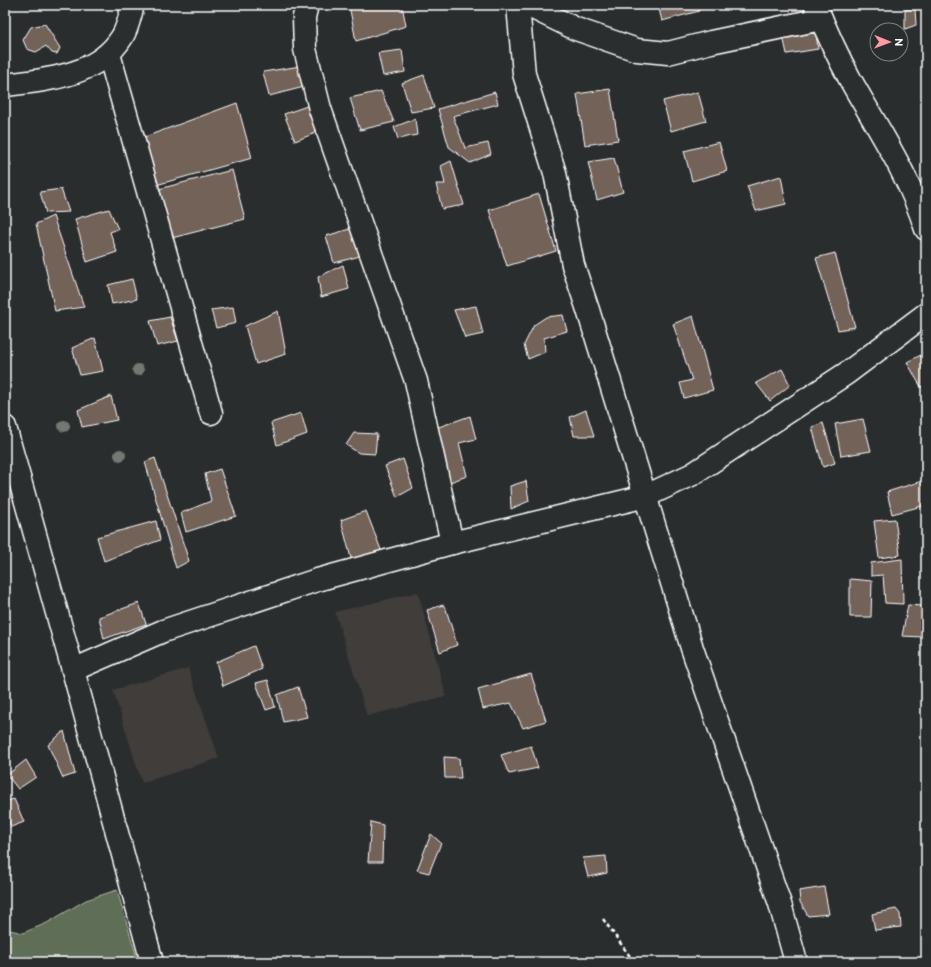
<svg xmlns="http://www.w3.org/2000/svg" width="931" height="967" font-family="'Balsamiq Sans',sans-serif">
<style>
.built{fill:#403d3b}
.green{fill:#5e6e56;stroke:#aeb6aa}
.building{fill:#726259;stroke:#fff}
.lines{fill:none;stroke-linecap:round;stroke-linejoin:round}
.minor-casing{stroke:#fff;stroke-width:25}
.path{stroke:#fff;stroke-width:2.5;stroke-dasharray:4 3;stroke-linecap:butt}
.minor{stroke:#2a2d2e;stroke-width:22}
.tree{fill:#737872}
</style>
<rect width="100%" height="100%" fill="#2a2d2e"/>
<filter id="ink" filterUnits="userSpaceOnUse"><feTurbulence type="fractalNoise" baseFrequency=".025" numOctaves="2"/><feDisplacementMap in="SourceGraphic" scale="8" xChannelSelector="R" yChannelSelector="G"/><feConvolveMatrix kernelMatrix="1 2 1 2 8 2 1 2 1" color-interpolation-filters="sRGB"/></filter>
<g filter="url(#ink)">
<g class="built">
<polygon points="418,592 446,696 367,716 335,612"/>
<polygon points="188,668 219,758 142,783 113,690"/>
</g>
<polygon class="green" points="117,890 138,962 5,962 5,929 23,933 47,923 86,900"/>
<g class="building">
<polygon points="349,5 402,5 406,26 356,41"/>
<polygon points="658,5 697,5 699,11 662,21"/>
<polygon points="915,9 916,25 905,29 905,10"/>
<polygon points="45,24 60,48 57,54 52,53 46,46 36,52 27,49 23,40 31,27"/>
<polygon points="816,33 818,49 787,54 783,36"/>
<polygon points="402,50 405,72 383,76 378,53"/>
<polygon points="301,66 308,86 269,96 263,72"/>
<polygon points="424,75 434,108 411,112 402,83"/>
<polygon points="610,89 618,140 585,145 577,94"/>
<polygon points="381,91 394,122 360,130 350,98"/>
<polygon points="495,92 498,104 453,116 465,148 488,143 491,154 470,163 449,147 438,109"/>
<polygon points="698,92 706,121 671,131 663,101"/>
<polygon points="237,103 252,158 156,185 142,138"/>
<polygon points="310,105 318,132 295,141 284,114"/>
<polygon points="415,119 417,135 398,139 394,127"/>
<polygon points="719,142 727,171 692,181 684,151"/>
<polygon points="5,143 11,166 5,168"/>
<polygon points="614,158 623,192 597,200 588,162"/>
<polygon points="451,161 464,205 442,209 436,184 445,184 441,166"/>
<polygon points="232,170 245,219 168,239 155,190"/>
<polygon points="781,176 786,204 756,211 747,186"/>
<polygon points="61,189 69,212 46,213 40,192"/>
<polygon points="539,194 556,251 507,266 489,210"/>
<polygon points="109,209 118,229 110,232 117,252 87,262 75,219"/>
<polygon points="53,216 84,307 55,311 36,224"/>
<polygon points="353,228 360,256 334,263 326,236"/>
<polygon points="835,253 855,327 838,330 816,258"/>
<polygon points="343,265 349,289 321,297 318,277"/>
<polygon points="132,279 137,299 112,304 108,285"/>
<polygon points="476,306 483,334 465,338 454,310"/>
<polygon points="233,307 236,323 216,328 211,310"/>
<polygon points="278,311 286,354 256,364 245,326"/>
<polygon points="563,315 567,331 544,338 545,352 528,359 524,345 534,325 546,317"/>
<polygon points="693,316 713,390 684,398 680,383 692,380 673,324"/>
<polygon points="170,317 178,341 157,346 150,321"/>
<polygon points="95,338 103,371 80,375 72,348"/>
<polygon points="921,355 926,364 926,386 921,387 907,362"/>
<polygon points="782,369 790,385 770,401 756,383"/>
<polygon points="111,396 117,420 82,427 78,410"/>
<polygon points="586,410 594,436 574,436 570,417"/>
<polygon points="301,413 307,434 277,445 271,423"/>
<polygon points="470,416 476,439 459,443 467,476 447,483 433,429"/>
<polygon points="863,419 871,451 841,456 835,424"/>
<polygon points="823,423 835,463 823,467 812,427"/>
<polygon points="354,433 377,434 375,454 359,453 346,445"/>
<polygon points="155,458 189,561 176,568 145,462"/>
<polygon points="403,459 413,488 397,497 385,466"/>
<polygon points="220,469 236,516 186,532 181,513 211,501 205,474"/>
<polygon points="526,481 529,501 511,509 510,486"/>
<polygon points="922,481 926,487 926,505 892,514 887,492"/>
<polygon points="366,511 383,555 352,562 341,520"/>
<polygon points="895,519 900,555 879,558 874,521"/>
<polygon points="156,521 160,540 104,561 97,537"/>
<polygon points="902,559 903,604 885,603 883,575 871,576 871,563"/>
<polygon points="850,579 872,581 871,617 850,617"/>
<polygon points="139,603 146,624 104,639 99,617"/>
<polygon points="443,605 446,609 457,645 440,652 427,610"/>
<polygon points="908,605 922,606 923,637 902,636"/>
<polygon points="254,646 262,669 223,686 216,662"/>
<polygon points="531,674 546,721 523,728 511,703 483,709 478,689"/>
<polygon points="268,680 275,707 266,710 256,683"/>
<polygon points="298,687 307,717 283,722 277,695"/>
<polygon points="64,731 75,774 63,778 48,745"/>
<polygon points="531,746 538,768 509,774 501,755"/>
<polygon points="444,757 459,758 461,778 445,778"/>
<polygon points="26,760 36,777 18,789 7,775"/>
<polygon points="14,799 24,822 11,827 5,812 5,802"/>
<polygon points="371,822 383,825 382,862 368,862"/>
<polygon points="431,834 441,843 429,873 417,870"/>
<polygon points="921,851 926,851 926,866"/>
<polygon points="606,856 607,873 588,877 583,858"/>
<polygon points="824,887 829,914 808,916 800,902 799,891"/>
<polygon points="896,909 900,914 901,927 875,930 872,914"/>
</g>
<g class="lines">
<defs>
<g id="minor">
<polyline points="307,5 304,17 305,49 320,109 416,381 452,543"/>
<polyline points="518,5 524,74 555,173 573,265 588,310 692,648 780,904 796,962"/>
<polyline points="527,5 576,29 637,50 668,53 711,42 821,19"/>
<path d="M 816,6 C 826,31 838,57 851,81 C 878,129 909,175 926,229"/>
<polyline points="109,54 211,413"/>
<path d="M 5,85 C 47,80 98,76 122,37 C 128,28 130,15 133,5"/>
<polyline points="5,427 73,670 152,962"/>
<polyline points="73,670 163,631 317,580 452,543 646,496 693,474 847,373 926,314"/>
</g>
</defs>
<use href="#minor" class="minor-casing"/>
<polyline class="path" points="603,919 634,962"/>
<use href="#minor" class="minor"/>
</g>
<g class="tree">
<circle cx="138" cy="370" r="6"/>
<circle cx="64" cy="426" r="6"/>
<circle cx="120" cy="455" r="6"/>
</g>
</g>
<rect width="931" height="967" fill="none" stroke="#2a2d2e" stroke-width="20"/>
<rect x="10" y="10" width="911" height="947" fill="none" stroke="#fff" stroke-width="1.5" filter="url(#ink)"/>
<g transform="translate(889 42) rotate(91)"><circle r="19" fill="#2a2d2e" stroke="#7f8182"/>
<path d="M0-3L7 15L0 10L-7 15Z" fill="#ff9aa2"/>
<text y="-6" font-size="11" font-weight="bold" text-anchor="middle" fill="#ffffff">N</text>
</g>
</svg>
